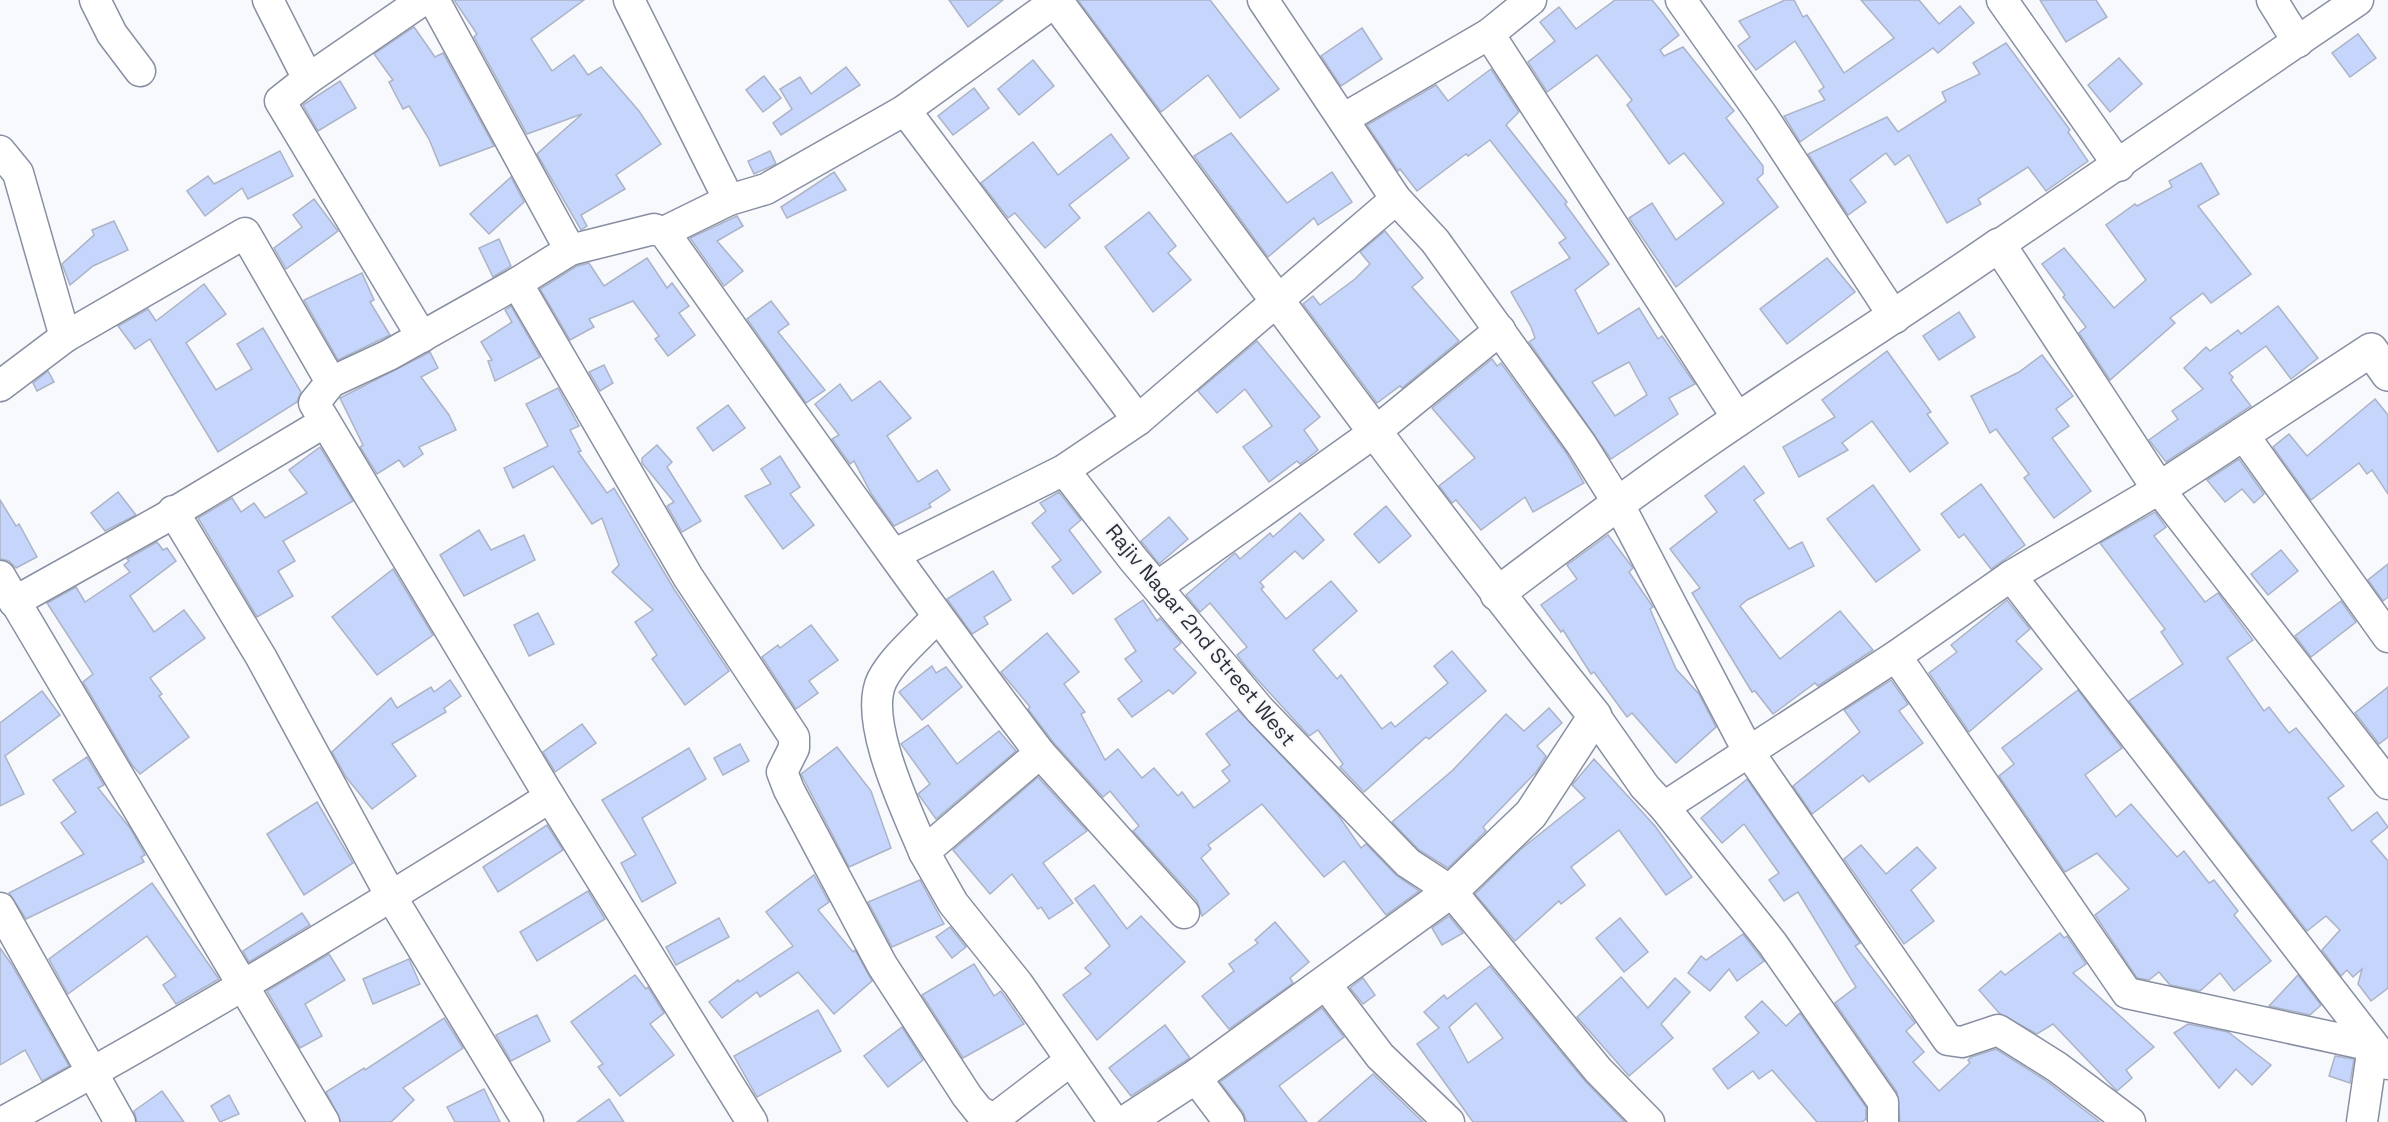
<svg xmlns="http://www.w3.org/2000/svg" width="2388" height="1122" font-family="'Space Grotesk',sans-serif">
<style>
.building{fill:#c6d5fb;stroke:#abb3c6;stroke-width:1.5;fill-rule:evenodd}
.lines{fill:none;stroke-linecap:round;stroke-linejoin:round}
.minor-casing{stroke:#888fa2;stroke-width:33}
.tertiary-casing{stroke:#888fa2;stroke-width:36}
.minor{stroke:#fff;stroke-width:30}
.tertiary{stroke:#fff;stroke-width:33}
.labels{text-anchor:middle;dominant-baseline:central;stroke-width:4.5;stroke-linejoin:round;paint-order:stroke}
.street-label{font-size:21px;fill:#2d3037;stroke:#f7f9fd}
</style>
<rect width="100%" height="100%" fill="#f7f9fd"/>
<g class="building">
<polygon points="454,0 584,0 531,39 552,71 574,55 588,75 601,67 639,111 661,144 616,175 625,189 581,215 587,226 581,230 537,154 582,114 527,134 474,37 477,34"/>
<polygon points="949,0 1003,0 968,27"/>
<polygon points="1078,0 1210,0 1279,89 1240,118 1208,75 1161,112"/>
<polygon points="1615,0 1652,0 1661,11 1679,35 1660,50 1664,56 1683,47 1734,111 1726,118 1763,166 1763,174 1757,179 1778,207 1676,287 1629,218 1652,203 1676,240 1724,203 1684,153 1669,164 1627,105 1632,100 1597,55 1547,92 1528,62 1555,41 1540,22 1559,7 1576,29"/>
<polygon points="1785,0 1794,0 1803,17 1807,15 1844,73 1894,38 1861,0 1919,0 1939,24 1960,6 1974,23 1938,53 1933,48 1800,142 1784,116 1825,100 1819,91 1824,87 1795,41 1756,70 1738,46 1750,37 1739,21"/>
<polygon points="2040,0 2096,0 2107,17 2066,42"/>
<polygon points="414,27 435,57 443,53 494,146 440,166 429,139 409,106 403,109 389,82 393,80 374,54"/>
<polygon points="1362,28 1382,59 1341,86 1321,56"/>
<polygon points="2358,34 2376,58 2350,77 2332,53"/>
<polygon points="2006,43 2070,130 2068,132 2088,161 2046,191 2028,167 1978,199 1981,204 1947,223 1909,155 1895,165 1886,153 1850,180 1866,202 1848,215 1808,154 1887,117 1898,132 1946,101 1942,92 1980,74 1973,63"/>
<polygon points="2119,58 2142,84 2110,112 2088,85"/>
<polygon points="1033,60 1054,86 1019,115 998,89"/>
<polygon points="846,67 860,85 781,135 773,123 792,109 780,89 800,77 811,94"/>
<path d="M 1491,69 L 1519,112 L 1506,125 L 1567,202 L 1565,204 L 1609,264 L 1575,290 L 1598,334 L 1639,308 L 1658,339 L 1662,336 L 1695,384 L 1669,398 L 1678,414 L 1611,459 L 1529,342 L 1535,338 L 1531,327 L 1511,292 L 1570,258 L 1559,243 L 1566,238 L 1490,140 L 1468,156 L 1466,154 L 1417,191 L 1400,169 L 1398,171 L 1367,125 L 1436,85 L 1448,101 ZM 1629,362 L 1647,395 L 1615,416 L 1592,382 Z"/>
<polygon points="764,76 781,98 763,112 746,90"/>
<polygon points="340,81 356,108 318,131 303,105"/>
<polygon points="974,88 989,108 953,135 938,116"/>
<polygon points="1231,133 1287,203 1332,172 1352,202 1318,225 1314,218 1268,257 1194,156"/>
<polygon points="1111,134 1129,158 1069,205 1080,218 1045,248 1015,213 1008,218 981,183 1033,142 1058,175"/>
<polygon points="280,151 293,176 248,199 242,188 205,216 187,191 208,176 214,184"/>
<polygon points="770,151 776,164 754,174 748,161"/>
<polygon points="2201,163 2219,194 2198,206 2251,274 2211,303 2203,293 2170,318 2175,323 2110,380 2079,333 2086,327 2063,297 2065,295 2042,264 2064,248 2114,308 2146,280 2106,225 2135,204 2137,206 2172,187 2169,181"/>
<polygon points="834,172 846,190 787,218 781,207"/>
<polygon points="511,177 524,202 489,234 470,214"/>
<polygon points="314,199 338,231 286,269 274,248 302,227 293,215"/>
<polygon points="1149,212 1176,246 1168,253 1191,280 1153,312 1105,247"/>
<polygon points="737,216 743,226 717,241 743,271 724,286 690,238"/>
<polygon points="114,221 128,250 93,266 70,285 62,264 94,235 92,230"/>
<polygon points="1385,231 1423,278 1412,287 1459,341 1402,388 1400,386 1377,403 1303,304 1313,296 1320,305 1355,279 1370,264 1360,252"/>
<polygon points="499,239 511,266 493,277 479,248"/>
<polygon points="647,258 667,288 672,283 689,306 679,313 695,335 668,356 655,339 659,336 633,301 589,319 594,327 570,340 540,289 577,266 589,263 604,286"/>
<polygon points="1827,258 1855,292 1787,344 1760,309"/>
<polygon points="362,273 374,300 370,302 390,335 338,360 304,300"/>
<polygon points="204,284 226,314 186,343 216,390 252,369 237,344 263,328 301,392 297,402 218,452 150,339 135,349 118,326 148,309 156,321"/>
<polygon points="771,301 789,324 778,332 825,390 806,403 747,319"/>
<polygon points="511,306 540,357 495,381 488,361 492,360 481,342 512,322 505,310"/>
<polygon points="2278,306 2318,358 2291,379 2266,346 2229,373 2233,377 2231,380 2251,406 2166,462 2149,440 2178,419 2172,411 2203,389 2184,368 2206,347 2210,351 2238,330 2241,334"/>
<polygon points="1959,312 1975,337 1939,360 1923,336"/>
<polygon points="1257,341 1320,417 1304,430 1318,450 1300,464 1297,461 1269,482 1243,447 1272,426 1245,389 1217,413 1198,391"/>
<polygon points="1887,351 1931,412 1927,414 1948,443 1910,472 1872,421 1842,443 1848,450 1799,477 1783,447 1835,417 1822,400"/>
<polygon points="430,352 438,368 421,377 449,415 456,430 419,447 423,454 404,467 399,460 377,474 360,447 363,445 340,398"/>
<polygon points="2042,355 2073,396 2056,409 2069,426 2052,438 2091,491 2054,518 2024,478 2029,474 1996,429 1990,433 1971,396 2019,372"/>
<polygon points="1492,359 1497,366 1501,363 1567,454 1584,483 1533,512 1525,497 1481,530 1456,500 1452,503 1439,486 1475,458 1432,408"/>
<polygon points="604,365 613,383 600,391 589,372"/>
<polygon points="48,371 54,382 37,391 33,383"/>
<polygon points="880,381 911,418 887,436 918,482 937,470 950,490 929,504 931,507 894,526 872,495 854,461 850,464 832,439 839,435 815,404 840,384 852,401"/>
<polygon points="558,388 579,426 570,430 581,451 578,452 607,493 614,488 674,589 729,671 685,705 652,659 657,655 635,622 653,610 612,572 619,565 602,518 592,524 553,466 513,488 504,468 548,446 526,404"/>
<polygon points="2375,399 2388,415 2388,494 2372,470 2367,474 2359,463 2311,500 2273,447 2289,434 2307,456"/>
<polygon points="728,405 745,428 713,451 697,428"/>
<polygon points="657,445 672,462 667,467 701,521 682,532 667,506 674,502 642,463 642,458"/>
<polygon points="320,447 353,501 283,541 295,561 278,571 293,596 257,617 198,518 232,498 241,512 254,503 265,518 307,493 289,470"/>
<polygon points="780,456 800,487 790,494 814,525 783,549 745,496 771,484 761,469"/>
<polygon points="2239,459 2264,494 2254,503 2242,489 2225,502 2207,480"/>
<polygon points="1744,466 1764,493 1754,500 1789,549 1802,542 1814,566 1747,600 1740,606 1780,659 1840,611 1873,650 1818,686 1815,683 1773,714 1755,691 1752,692 1692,593 1700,588 1670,549 1717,512 1705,496"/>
<polygon points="1981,484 2025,545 1991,569 1964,534 1959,538 1941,514"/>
<polygon points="1873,485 1920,550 1876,582 1827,519"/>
<polygon points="118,492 136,515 105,531 91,513"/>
<polygon points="1059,492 1081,520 1069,530 1101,572 1073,594 1052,567 1061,560 1032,523 1046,511 1040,503"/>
<polygon points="0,500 16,526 19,524 37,557 16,568 9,561 0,559"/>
<polygon points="1386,506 1411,536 1379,563 1354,534"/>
<polygon points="2155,512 2166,527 2154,536 2205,602 2218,593 2253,640 2227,658 2264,711 2269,707 2289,733 2296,728 2344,786 2328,798 2352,831 2377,812 2388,827 2371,841 2388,861 2388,988 2371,1001 2358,984 2362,969 2353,977 2347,970 2341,976 2322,950 2340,930 2326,916 2307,931 2129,701 2183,664 2161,632 2165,629 2100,543"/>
<polygon points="1300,513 1324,540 1303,559 1295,551 1260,582 1264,587 1261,589 1286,619 1331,581 1357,611 1313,650 1337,679 1341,675 1382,729 1391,722 1395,727 1448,683 1434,666 1452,651 1486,691 1429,739 1426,737 1364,792 1340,767 1343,764 1318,730 1309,736 1247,668 1237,655 1247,647 1210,603 1200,612 1186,595 1235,553 1240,559 1270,533 1273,537"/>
<polygon points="1169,517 1188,539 1159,564 1141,541"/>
<polygon points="479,530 491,550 524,535 535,560 464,596 440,555"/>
<polygon points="1608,535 1633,568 1629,572 1653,607 1650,609 1676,669 1699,694 1716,727 1676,763 1632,713 1627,717 1594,672 1591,674 1563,630 1561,632 1541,605 1577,579 1567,565"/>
<polygon points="157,542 163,550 167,548 176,561 130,596 154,632 184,610 205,638 150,678 162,694 159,696 189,737 140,774 132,765 83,682 93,674 47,603 76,587 85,602 130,572 124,565 129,561 127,559"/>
<polygon points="2281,550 2298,571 2268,595 2251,574"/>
<polygon points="2388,564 2388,597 2383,601 2368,580"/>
<polygon points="393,569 433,635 377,675 332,617"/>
<polygon points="993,571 1011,600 984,617 988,624 972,634 947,599"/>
<polygon points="1143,600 1157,621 1160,618 1181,643 1174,649 1196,673 1173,694 1169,690 1132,717 1118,699 1142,681 1125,659 1136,651 1115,619"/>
<polygon points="2007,600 2030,629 2016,641 2042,669 1969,732 1929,673 1957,652 1951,645"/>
<polygon points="2341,601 2356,622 2311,657 2295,636"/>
<polygon points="538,613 554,644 529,656 514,625"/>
<polygon points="811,625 838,660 809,681 818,693 796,709 762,657 778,645 780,648"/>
<polygon points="1047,633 1079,672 1064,684 1085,712 1081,714 1105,760 1118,749 1142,778 1154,768 1178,796 1182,792 1194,808 1230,781 1222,771 1230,765 1206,734 1238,710 1338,815 1361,848 1366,844 1396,875 1419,891 1386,915 1344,861 1324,877 1262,804 1208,845 1211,849 1201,858 1229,894 1202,916 1197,901 1133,831 1139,826 1110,791 1103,797 1053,742 1028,709 1030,707 1001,672"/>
<polygon points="932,666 936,673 946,667 962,687 922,720 899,692"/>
<polygon points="450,680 461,696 444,708 446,712 392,744 416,776 372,809 346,777 332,752 391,698 397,708 431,687 434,692"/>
<polygon points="1891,680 1908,704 1899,711 1923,743 1869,782 1863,775 1812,814 1793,786 1860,732 1844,710"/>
<polygon points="2388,687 2388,737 2379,744 2355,713"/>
<polygon points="2078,690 2122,748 2085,775 2116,817 2131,804 2177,857 2184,851 2209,883 2214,880 2238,911 2234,915 2271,961 2234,991 2220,973 2200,991 2170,985 2159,972 2149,980 2137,978 2095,915 2129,889 2097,853 2065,872 1999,776 2014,764 2002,748"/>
<polygon points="42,691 60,715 5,756 24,794 0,806 0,723"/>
<polygon points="1549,708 1562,723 1537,746 1546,756 1537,771 1483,827 1486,831 1448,868 1419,850 1392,822 1453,770 1506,714 1524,731"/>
<polygon points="582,724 596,743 555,772 543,752"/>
<polygon points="928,725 957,764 999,731 1016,751 936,819 918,794 930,784 901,744"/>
<polygon points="740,744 749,761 723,775 714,758"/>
<polygon points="837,747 871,791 891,848 849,867 801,774"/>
<polygon points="689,748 706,779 642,818 676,883 642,902 621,863 636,855 602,800"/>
<polygon points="87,757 104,785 98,788 130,828 145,855 141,857 144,862 26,919 9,893 84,854 61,823 76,812 53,780"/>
<polygon points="1594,759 1655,826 1692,877 1666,895 1619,830 1571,867 1585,885 1561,904 1559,901 1515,941 1475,894 1521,849 1585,798 1572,785"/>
<polygon points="1038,777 1087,831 1043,863 1073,903 1049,919 1041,907 1038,909 1012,874 990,894 953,850"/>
<polygon points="1747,779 1860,943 1855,946 1915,1023 1906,1031 1924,1052 1913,1062 1939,1091 1970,1063 1968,1060 1971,1057 1996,1049 2045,1080 2100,1122 1900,1122 1897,1092 1835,1003 1856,987 1798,892 1784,901 1769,880 1779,873 1744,824 1722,843 1701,818"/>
<polygon points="317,802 353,863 304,895 267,834"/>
<polygon points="547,825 563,850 498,892 483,867"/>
<polygon points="1861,845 1886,874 1917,847 1936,868 1911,890 1934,921 1904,944 1844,859"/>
<polygon points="814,875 829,902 818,910 853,952 855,950 872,981 834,1014 798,972 760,997 757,992 722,1018 709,1002 738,980 739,982 793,946 766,912"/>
<polygon points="920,880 944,924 892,947 868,902"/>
<polygon points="152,883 219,979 176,1004 163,985 176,976 147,936 68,994 49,959"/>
<polygon points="1094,885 1127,929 1141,916 1185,962 1097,1040 1063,995 1091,974 1085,968 1110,946 1075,899"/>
<polygon points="588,891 605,919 537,961 520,932"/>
<polygon points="302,913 310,925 249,962 243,951"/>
<polygon points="1449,916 1463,933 1442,945 1432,928"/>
<polygon points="719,918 729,937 676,965 666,947"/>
<polygon points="1620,918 1648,952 1624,972 1596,938"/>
<polygon points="1275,922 1309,962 1290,978 1293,983 1229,1029 1202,996 1234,971 1229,964 1258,943 1255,940"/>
<polygon points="950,927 966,947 952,958 936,937"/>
<polygon points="2060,933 2064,938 2067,936 2086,964 2073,973 2154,1047 2126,1070 2132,1078 2117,1091 2053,1024 2037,1034 1999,1013 1979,990 2001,971 2005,975"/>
<polygon points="1743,934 1764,961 1737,981 1729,969 1710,991 1688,973 1701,956 1706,960"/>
<polygon points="0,948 12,965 69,1066 42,1081 25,1050 0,1065"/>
<polygon points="329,954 345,980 305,1004 322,1036 300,1048 267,991"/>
<polygon points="409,959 420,984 373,1004 363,979"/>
<polygon points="974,964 994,996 1001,991 1024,1024 963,1058 922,995"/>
<path d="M 1490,966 L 1585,1081 L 1625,1122 L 1473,1122 L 1417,1044 L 1439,1028 L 1424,1012 L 1444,995 L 1447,999 ZM 1476,1003 L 1503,1038 L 1468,1063 L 1449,1027 Z"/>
<polygon points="635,975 646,989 648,987 664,1013 650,1024 674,1055 620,1096 598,1067 603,1064 571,1022"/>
<polygon points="2298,975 2321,1005 2310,1015 2269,1006"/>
<polygon points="1621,977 1648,1008 1675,978 1690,992 1661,1024 1673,1038 1629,1076 1577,1017"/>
<polygon points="1363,978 1375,995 1363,1004 1350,988"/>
<polygon points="1762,1001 1786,1026 1800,1013 1866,1107 1866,1119 1862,1122 1817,1122 1772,1070 1759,1079 1753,1071 1728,1089 1713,1069 1759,1033 1745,1017"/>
<polygon points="1322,1008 1344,1037 1279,1086 1307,1122 1247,1122 1243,1112 1220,1082"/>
<polygon points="818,1010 841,1051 757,1097 734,1056"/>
<polygon points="537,1015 550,1041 511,1061 496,1035"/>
<polygon points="444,1018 463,1048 403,1088 414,1100 391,1122 341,1122 326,1092 364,1068 365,1070"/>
<polygon points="2188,1024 2228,1032 2271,1065 2252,1085 2236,1069 2219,1088 2174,1033"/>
<polygon points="1165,1025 1190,1058 1131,1096 1109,1068"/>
<polygon points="902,1027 923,1060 888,1087 864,1056"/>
<polygon points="2335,1056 2354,1059 2350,1083 2329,1076"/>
<polygon points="1373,1074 1423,1122 1318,1122"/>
<polygon points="484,1089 500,1122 455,1122 447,1107"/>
<polygon points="162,1091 184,1122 137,1122 134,1111"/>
<polygon points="229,1095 239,1114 220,1122 211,1106"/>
<polygon points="609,1099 624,1122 577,1122"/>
</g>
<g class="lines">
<defs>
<g id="minor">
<polyline points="95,0 112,34 140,71"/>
<polyline points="268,0 308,79 423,0"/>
<polyline points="434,0 570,250"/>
<polyline points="629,0 729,200"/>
<polyline points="1263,0 1396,199 1435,241 1581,444 1618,503 1748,751 1941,1030 1948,1040 1962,1042 1998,1030 2057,1067 2130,1122"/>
<polyline points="1681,0 1762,115 1895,318"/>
<polyline points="2002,0 2119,166"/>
<polyline points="2272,0 2298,42"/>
<polyline points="1489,34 1738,419"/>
<polyline points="308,79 280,101 422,337"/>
<polyline points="905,110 1138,420"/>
<polyline points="1343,119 1489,34 1531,0"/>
<polyline points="0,151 18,173 65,337"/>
<polyline points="664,232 729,200 766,189 905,110 1056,1"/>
<polyline points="1999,245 2358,0"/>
<polyline points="517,283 688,577 794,737 794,748 782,772 789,790 882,965 967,1096 979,1111 994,1119 1070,1061"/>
<polyline points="0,386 65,337 245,233 331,382"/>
<polyline points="2242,433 2388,637"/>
<polyline points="1064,470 1133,559 1260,710 1408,863 1451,891 1598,1070 1649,1122"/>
<polyline points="173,511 261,657 392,898 528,1122"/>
<polyline points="895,554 1064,470 1138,420 1396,199"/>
<polyline points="0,576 324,1122"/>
<polyline points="2011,576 2388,1064"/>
<polyline points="1157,587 1375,432 1500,330"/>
<polyline points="14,602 163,519 325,422"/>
<polyline points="1896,656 2127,993 2373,1046"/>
<polyline points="1595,716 1645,787 1664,807 1896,656 2011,576 2159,489 2388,784"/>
<polyline points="1040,753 1184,913"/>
<polyline points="1664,807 1772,943 1883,1102 1883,1122"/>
<path d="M 924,852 C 908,813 862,720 882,680 C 894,657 920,636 937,617"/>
<polyline points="0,908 120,1122"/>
<polyline points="1324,982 1380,1056 1449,1122"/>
<polyline points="1195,1077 1229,1122"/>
<path d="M 3,1122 C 189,1020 371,911 550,797"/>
<path d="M 752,1122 L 550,797 L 314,403 L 331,382 L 389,355 L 517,283 L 570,250 L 654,229 L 664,232 C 788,406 910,582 1040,753 L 924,852 L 953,903 L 1018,984 L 1114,1122"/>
<polyline points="2362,1122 2373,1046"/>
</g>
<g id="tertiary">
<path d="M 1055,0 C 1233,240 1408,483 1595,716 L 1531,814 L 1451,891 L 1195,1077 L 1126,1122"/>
<path d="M 1497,594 C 1576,534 1655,475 1737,420 C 1824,361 1913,305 1999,245 L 2159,489 L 2371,350 L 2388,374"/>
</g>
</defs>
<use href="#minor" class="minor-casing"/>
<use href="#tertiary" class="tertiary-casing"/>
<use href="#minor" class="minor"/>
<use href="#tertiary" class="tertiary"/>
</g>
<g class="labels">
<g class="street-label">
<text transform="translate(1201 635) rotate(50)">Rajiv Nagar 2nd Street West</text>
</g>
</g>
</svg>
